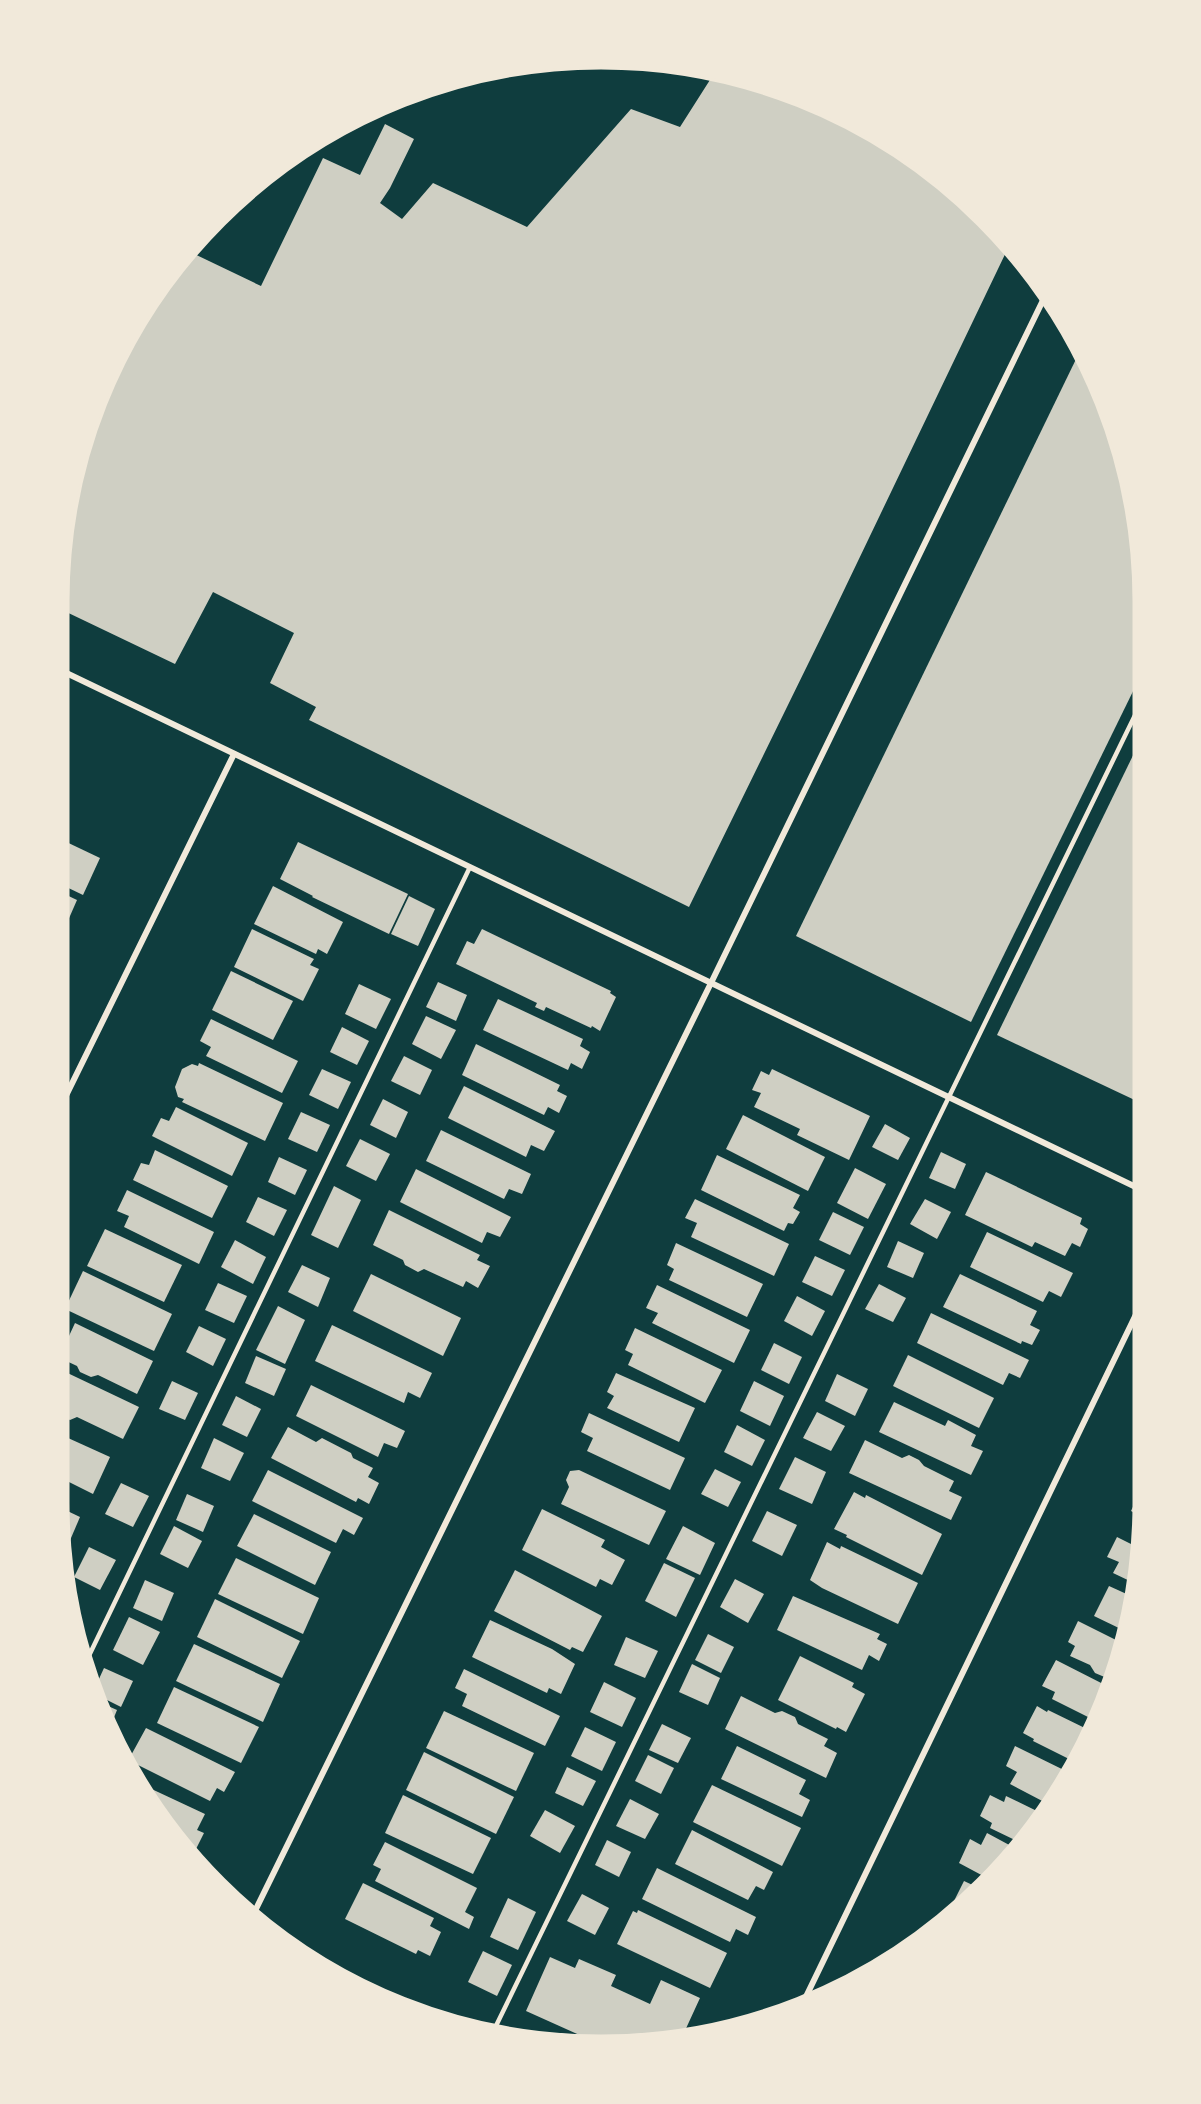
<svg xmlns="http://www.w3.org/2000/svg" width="1201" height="2104" font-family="'Libre Baskerville',serif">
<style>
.building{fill:#cfcfc3}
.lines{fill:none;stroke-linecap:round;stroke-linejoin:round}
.service{stroke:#f1e9da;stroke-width:4.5}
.minor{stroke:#f1e9da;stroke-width:6}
.rim{fill:none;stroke:#f1e9da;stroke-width:3}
</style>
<rect width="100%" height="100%" fill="#0f3d3e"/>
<g class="building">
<polygon points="715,72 765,83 800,101 802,98 860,124 856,132 903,154 985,216 1009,246 834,611 689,907 309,720 316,707 270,683 294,633 213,592 175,664 58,608 58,565 86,426 130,328 186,250 261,286 323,158 360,175 385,124 414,139 390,188 380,203 402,219 433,183 527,227 631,109 680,127"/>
<polygon points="1079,353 1115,425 1139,530 1140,677 971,1022 796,936"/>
<polygon points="1140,741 1141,1103 997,1035"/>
<polygon points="58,838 100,858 83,895 58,883"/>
<polygon points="298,842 408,894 389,934 312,897 313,896 280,879"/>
<polygon points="273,886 343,922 327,954 318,949 316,954 254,924"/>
<polygon points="58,891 77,900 60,939 58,938"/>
<polygon points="409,896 435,909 418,946 391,934"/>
<polygon points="252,929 314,959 310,965 319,969 303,1001 234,967"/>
<polygon points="482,929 611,991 610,993 616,997 600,1031 592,1026 591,1028 546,1007 544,1011 535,1007 537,1003 456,964 467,941 474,944"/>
<polygon points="231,971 293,1001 273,1040 212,1010"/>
<polygon points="438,982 467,995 456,1021 426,1007"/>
<polygon points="359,984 391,999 376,1029 345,1014"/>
<polygon points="498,999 583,1039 580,1046 590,1052 582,1069 571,1063 568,1070 483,1030"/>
<polygon points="426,1016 456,1030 441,1059 412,1044"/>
<polygon points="211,1019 298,1061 282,1093 206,1056 211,1047 200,1041"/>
<polygon points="342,1027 369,1041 357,1065 330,1052"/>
<polygon points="476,1044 560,1085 557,1091 567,1096 559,1113 548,1107 544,1115 462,1075"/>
<polygon points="404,1056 432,1070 420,1095 391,1081"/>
<polygon points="199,1063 283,1103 265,1141 182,1102 184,1099 178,1097 175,1087 182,1069 192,1064 198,1066"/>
<polygon points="322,1069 351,1082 338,1109 309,1095"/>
<polygon points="772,1069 870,1116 849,1160 797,1135 800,1129 754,1107 761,1093 752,1090 761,1071 769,1075"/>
<polygon points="464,1086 555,1131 544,1151 531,1145 526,1157 448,1118"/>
<polygon points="383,1099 408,1112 396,1138 370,1125"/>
<polygon points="176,1107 248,1143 232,1176 152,1136 161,1118 169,1121"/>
<polygon points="301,1112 330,1125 317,1152 288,1139"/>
<polygon points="743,1115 825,1157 808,1191 726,1149"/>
<polygon points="885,1124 910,1138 898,1160 872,1147"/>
<polygon points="441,1130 531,1174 522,1194 509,1189 504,1199 426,1161"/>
<polygon points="360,1139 390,1154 376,1181 346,1166"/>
<polygon points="155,1150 228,1186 212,1218 133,1180 141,1163 149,1165"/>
<polygon points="941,1152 966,1164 955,1189 929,1178"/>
<polygon points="717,1155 800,1195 793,1208 800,1212 793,1224 788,1223 784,1231 701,1190"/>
<polygon points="279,1157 307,1170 295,1195 268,1182"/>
<polygon points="855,1168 886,1184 868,1219 837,1203"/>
<polygon points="416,1169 511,1217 500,1237 487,1232 482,1243 400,1202"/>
<polygon points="986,1172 1082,1218 1080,1224 1088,1229 1080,1247 1072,1243 1065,1256 1035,1242 1032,1247 965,1215"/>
<polygon points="334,1186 361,1200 338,1248 311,1235"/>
<polygon points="127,1190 214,1232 199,1264 124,1227 129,1216 117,1211"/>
<polygon points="258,1197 287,1210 274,1236 246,1222"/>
<polygon points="695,1199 789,1244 774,1276 691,1237 697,1223 685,1218"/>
<polygon points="925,1199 951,1212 937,1239 910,1224"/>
<polygon points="389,1210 480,1255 477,1260 490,1266 478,1288 466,1281 463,1287 424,1269 418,1272 405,1265 403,1260 373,1245"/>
<polygon points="833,1212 864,1227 850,1255 819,1240"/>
<polygon points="105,1229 182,1265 164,1302 87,1266"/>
<polygon points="987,1232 1073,1273 1061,1297 1049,1291 1043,1302 970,1267"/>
<polygon points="235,1240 266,1257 253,1284 221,1267"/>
<polygon points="898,1241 924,1253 913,1278 887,1267"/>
<polygon points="676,1243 763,1284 747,1317 669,1280 674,1269 667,1265"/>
<polygon points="815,1256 845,1270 832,1296 802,1282"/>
<polygon points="302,1265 330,1278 318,1307 288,1292"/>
<polygon points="83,1271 172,1314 154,1351 65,1309"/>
<polygon points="371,1274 461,1318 443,1356 353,1311"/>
<polygon points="960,1274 1037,1311 1030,1325 1040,1330 1032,1345 1022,1341 1021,1344 943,1307"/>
<polygon points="218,1283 247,1296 234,1323 205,1310"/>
<polygon points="879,1284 906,1298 893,1322 865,1309"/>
<polygon points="657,1285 750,1330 734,1363 652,1323 658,1313 646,1308"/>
<polygon points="797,1296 825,1311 812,1336 784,1321"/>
<polygon points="278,1306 305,1320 285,1364 256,1350"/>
<polygon points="931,1313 1029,1360 1020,1378 1009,1373 1003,1385 917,1343"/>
<polygon points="75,1323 153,1361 137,1394 98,1375 91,1377 80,1372 77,1366 60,1358 61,1356 57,1354 57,1335 59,1331 69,1336"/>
<polygon points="332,1325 432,1373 420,1398 408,1392 404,1403 315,1361"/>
<polygon points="199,1326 226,1339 213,1366 186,1352"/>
<polygon points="635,1328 722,1370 705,1403 628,1365 633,1354 625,1350"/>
<polygon points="774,1343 802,1357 789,1384 761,1370"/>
<polygon points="908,1355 994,1398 979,1428 893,1386"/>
<polygon points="256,1356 286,1369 274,1396 245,1383"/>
<polygon points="57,1368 139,1407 123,1439 77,1417 70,1420 58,1415"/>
<polygon points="616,1373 695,1408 679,1442 607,1408 614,1396 607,1392"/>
<polygon points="837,1374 868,1389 855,1416 825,1401"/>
<polygon points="172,1381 198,1393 185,1420 159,1409"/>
<polygon points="754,1381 784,1396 770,1426 740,1411"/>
<polygon points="311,1385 405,1431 397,1448 384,1443 378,1457 296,1416"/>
<polygon points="236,1396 261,1409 247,1437 222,1425"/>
<polygon points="894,1402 945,1426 948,1420 976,1435 971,1446 983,1451 971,1475 879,1432"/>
<polygon points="817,1412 845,1426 831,1451 803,1438"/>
<polygon points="589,1413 685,1458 670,1490 587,1451 593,1438 581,1432"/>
<polygon points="737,1425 765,1440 752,1466 724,1452"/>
<polygon points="288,1427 316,1442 322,1438 351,1453 353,1458 373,1468 368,1477 379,1483 369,1504 358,1498 356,1502 271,1458"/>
<polygon points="57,1433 110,1457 93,1494 57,1476"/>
<polygon points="214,1438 244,1453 230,1481 201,1468"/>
<polygon points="865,1440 902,1458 909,1455 919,1460 924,1466 954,1481 949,1491 962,1497 951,1520 849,1473"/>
<polygon points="795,1457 826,1472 812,1504 779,1489"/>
<polygon points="715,1469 741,1482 728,1507 701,1494"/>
<polygon points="268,1470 363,1518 354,1535 343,1529 336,1543 252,1501"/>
<polygon points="579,1470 666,1511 649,1545 561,1504 569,1487 566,1480 570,1471"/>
<polygon points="121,1483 149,1496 133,1527 105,1514"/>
<polygon points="854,1492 865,1498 866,1495 942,1534 922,1575 846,1537 847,1535 834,1529"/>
<polygon points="1140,1492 1143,1493 1143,1534 1136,1530 1142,1517 1131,1511"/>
<polygon points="187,1494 214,1506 203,1532 176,1520"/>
<polygon points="57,1506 80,1517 65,1552"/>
<polygon points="542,1509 605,1540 601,1547 625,1560 612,1585 600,1579 596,1587 522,1550"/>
<polygon points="767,1511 797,1525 782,1556 752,1541"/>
<polygon points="254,1514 331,1552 315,1585 237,1546"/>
<polygon points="174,1526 202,1541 188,1568 160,1554"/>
<polygon points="683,1526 715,1543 700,1575 666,1559"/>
<polygon points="1117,1537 1141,1549 1134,1583 1113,1573 1119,1562 1107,1557"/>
<polygon points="827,1542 840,1549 841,1546 918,1583 898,1624 822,1588 810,1580"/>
<polygon points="89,1547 116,1560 100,1590 74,1577"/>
<polygon points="236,1558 319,1598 303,1634 218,1594"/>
<polygon points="664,1563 695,1578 676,1617 645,1601"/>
<polygon points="515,1570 602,1616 583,1652 572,1647 570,1650 494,1611"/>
<polygon points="735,1579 764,1594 748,1623 720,1607"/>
<polygon points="145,1580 174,1593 162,1621 133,1608"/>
<polygon points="1109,1586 1131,1596 1125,1631 1094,1616"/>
<polygon points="793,1596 880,1634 877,1639 887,1644 879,1661 869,1655 862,1670 777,1630"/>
<polygon points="215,1599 300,1641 282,1678 197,1637"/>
<polygon points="129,1617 160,1632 143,1665 113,1650"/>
<polygon points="490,1620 552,1649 575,1664 561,1694 549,1688 547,1693 472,1657"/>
<polygon points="1078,1621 1122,1643 1114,1681 1095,1673 1090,1665 1070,1656 1075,1646 1068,1642"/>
<polygon points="708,1634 734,1647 721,1673 695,1660"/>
<polygon points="626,1637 658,1651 645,1678 614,1665"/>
<polygon points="194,1644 280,1684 263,1722 176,1681"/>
<polygon points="800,1656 854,1683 852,1687 865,1694 846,1732 837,1727 836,1729 778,1700"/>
<polygon points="1056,1660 1111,1688 1096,1721 1052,1699 1055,1692 1042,1686"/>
<polygon points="692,1664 720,1678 708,1705 679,1692"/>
<polygon points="104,1668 133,1681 121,1707 95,1694 93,1692"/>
<polygon points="464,1669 560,1716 545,1746 462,1706 467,1694 455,1688"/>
<polygon points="604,1682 636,1698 622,1727 590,1712"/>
<polygon points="174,1687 259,1727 241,1763 157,1723"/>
<polygon points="741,1696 775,1713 782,1711 795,1717 798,1724 828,1739 824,1746 837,1753 826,1778 725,1729"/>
<polygon points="99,1702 117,1710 111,1725"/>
<polygon points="1037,1706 1047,1712 1048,1710 1091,1731 1077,1763 1033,1741 1034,1739 1023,1733"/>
<polygon points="444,1711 534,1753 516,1791 426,1748"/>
<polygon points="662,1724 691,1738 678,1763 649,1750"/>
<polygon points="585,1727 616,1742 602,1771 571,1756"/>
<polygon points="146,1728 235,1772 224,1792 217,1788 210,1801 130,1761 129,1759"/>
<polygon points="737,1746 806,1780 799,1794 810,1800 802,1817 721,1779"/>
<polygon points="1015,1746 1072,1774 1048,1804 1010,1784 1017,1772 1006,1766"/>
<polygon points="424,1752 514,1797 496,1834 406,1790"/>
<polygon points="648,1755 674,1768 661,1794 635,1781"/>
<polygon points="567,1767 596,1781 583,1806 555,1793"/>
<polygon points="143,1785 205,1814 197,1830 204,1833 196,1849 178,1843 169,1834"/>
<polygon points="712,1785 801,1828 782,1866 693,1822"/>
<polygon points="403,1795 491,1838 473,1874 385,1833"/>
<polygon points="990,1795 1004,1802 1006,1796 1041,1813 1017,1841 990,1828 992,1823 980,1816"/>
<polygon points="630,1799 659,1814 645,1839 616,1826"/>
<polygon points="545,1810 575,1826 560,1853 530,1836"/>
<polygon points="692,1830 773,1872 764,1890 756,1886 748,1900 675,1864"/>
<polygon points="987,1833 1013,1847 987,1878 959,1863 970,1839 981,1845"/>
<polygon points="607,1840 631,1852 619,1877 595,1865"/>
<polygon points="385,1842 477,1888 465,1912 474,1917 469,1929 375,1881 381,1869 373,1865"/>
<polygon points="657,1868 756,1917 748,1935 736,1929 730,1942 642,1899"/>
<polygon points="964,1881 979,1888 956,1914 949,1911"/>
<polygon points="363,1883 434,1918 430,1926 441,1932 430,1956 418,1950 416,1954 345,1919"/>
<polygon points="582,1894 609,1908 595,1935 567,1921"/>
<polygon points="508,1898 536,1912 518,1950 490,1937"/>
<polygon points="638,1910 727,1953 710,1988 617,1944 633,1911 637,1913"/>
<polygon points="483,1951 512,1965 497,1996 468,1982"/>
<polygon points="550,1957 575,1968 579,1959 616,1975 611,1986 650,2004 661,1980 700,1998 683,2035 636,2046 595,2042 526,2011"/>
</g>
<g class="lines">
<g class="service">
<polyline points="84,1666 470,867"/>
<polyline points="493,2032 1140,705"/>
</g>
<g class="minor">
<polyline points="58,669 1142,1190"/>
<polyline points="57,1114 234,754"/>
<polyline points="254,1913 711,983 1047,292"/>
<polyline points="801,2007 1142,1302"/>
</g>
</g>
<path d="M0 0H1201V2104H0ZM601 68H601A533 533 0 0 1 1134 601V1503A533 533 0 0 1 601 2036H601A533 533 0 0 1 68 1503V601A533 533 0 0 1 601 68Z" fill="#f1e9da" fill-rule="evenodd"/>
<path class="rim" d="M601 68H601A533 533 0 0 1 1134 601V1503A533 533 0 0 1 601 2036H601A533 533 0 0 1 68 1503V601A533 533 0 0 1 601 68Z"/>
</svg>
